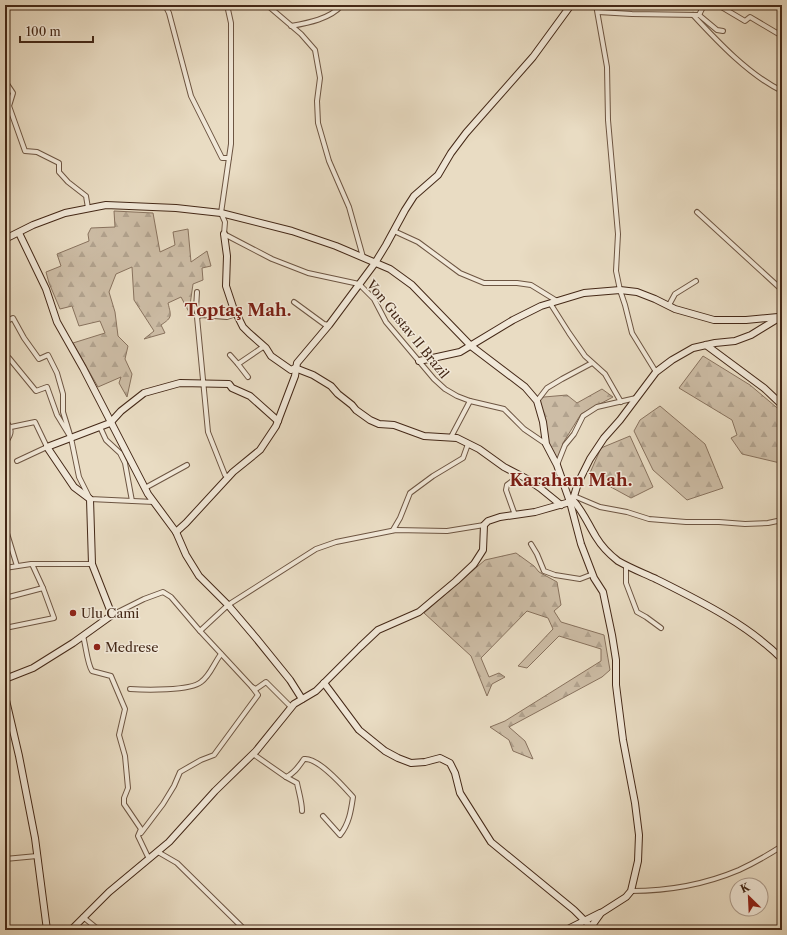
<svg xmlns="http://www.w3.org/2000/svg" width="787" height="935" font-family="'Libre Caslon Text',serif">
<style>
.forest{fill:url(#forest-firs);stroke:#88725e}
.lines{fill:none;stroke-linecap:round;stroke-linejoin:round}
.street-casing{stroke:#6d5542;stroke-width:6}
.secondary-casing{stroke:#442817;stroke-width:8}
.street{stroke:#f1e8d8;stroke-width:4}
.secondary{stroke:#f1e8d8;stroke-width:6}
.poi-dot{fill:#8f2418;stroke:#f1e8d8;stroke-width:1.5}
.labels{text-anchor:middle;dominant-baseline:central;stroke-width:3;stroke-linejoin:round;paint-order:stroke}
.street-label{font-size:13px;fill:#442817;stroke:#f1e8d8}
.poi-label{font-size:13px;fill:#442817;stroke:#f1e8d8;text-anchor:start}
.district-label{font-size:17px;font-weight:bold;fill:#7a1f14;stroke:#f1e8d8}
</style>
<defs>
<pattern id="forest-firs" width="22" height="20" patternUnits="userSpaceOnUse"><rect width="22" height="20" fill="#cdbda6"/><path d="M5 1l3.5 6h-7zM16 11l3.5 6h-7z" fill="#b1a28e"/></pattern>
</defs>
<rect width="100%" height="100%" fill="#e9dcc3"/>
<filter id="stains"><feTurbulence type="fractalNoise" baseFrequency=".005" numOctaves="4"/><feColorMatrix values="0 0 0 0 .2 0 0 0 0 .09 0 0 0 0 .02 0 0 0 .5 -.17"/></filter>
<radialGradient id="worn" r=".72"><stop offset=".6" stop-color="#630" stop-opacity="0"/><stop offset="1" stop-color="#630" stop-opacity=".3"/></radialGradient>
<g class="forest">
<path d="M 114,211 L 153,213 L 160,252 L 175,245 L 173,232 L 188,229 L 191,262 L 207,251 L 211,266 L 202,268 L 203,280 L 193,284 L 189,312 L 181,297 L 168,303 C 171,316 173,317 161,325 L 165,333 L 144,339 L 154,331 L 134,300 L 132,267 L 116,274 L 109,292 L 115,312 L 118,336 L 128,346 L 125,359 L 132,374 L 127,397 L 119,383 L 121,377 L 98,387 L 73,343 L 105,333 L 100,321 L 79,326 L 72,306 L 60,309 L 49,283 L 46,272 L 61,266 L 57,254 L 89,241 L 88,234 L 91,228 L 115,227 Z"/>
<polygon points="703,356 750,385 782,412 782,461 780,463 742,454 731,438 737,435 732,420 679,388"/>
<polygon points="602,389 613,397 581,414 563,443 559,462 546,444 537,401 544,397 567,395 577,403"/>
<polygon points="660,406 705,444 723,488 687,500 653,470 634,431 640,420"/>
<polygon points="630,436 653,487 631,498 589,475 601,448"/>
<polygon points="516,553 534,566 539,572 557,582 561,605 554,611 561,622 604,635 610,670 602,677 509,727 525,741 533,759 513,751 509,740 490,727 505,721 601,661 601,649 559,636 527,668 518,666 553,629 548,618 527,611 481,658 489,677 499,673 505,677 492,684 487,696 471,656 424,613 485,560"/>
</g>
<g class="lines">
<defs>
<g id="street">
<polyline points="165,5 169,13 191,96 222,158 229,158"/>
<polyline points="227,5 231,23 231,144 221,213 225,222 224,234 272,259 308,273 359,284 374,299 386,322 434,379 445,389 457,396 470,401 504,409 524,429 546,444"/>
<polyline points="267,5 301,34 315,50 320,78 317,101 318,123 329,161 349,207 363,257"/>
<polyline points="596,5 607,67 608,120 618,234 616,271 620,290 625,305 632,333 656,372"/>
<polyline points="718,5 745,21 750,17 782,36"/>
<polyline points="598,12 632,14 699,15 704,5"/>
<path d="M 693,15 C 718,42 749,75 782,91"/>
<polyline points="699,15 717,30 723,31"/>
<path d="M 291,26 C 308,23 330,19 342,5"/>
<polyline points="5,81 13,93 9,106 25,151 37,152 59,163 59,172 68,182 86,196 88,208"/>
<polyline points="697,212 782,290"/>
<polyline points="394,231 418,242 460,273 484,283 517,283 531,285 557,301"/>
<polyline points="197,292 196,309 198,316"/>
<polyline points="294,302 324,324 329,325"/>
<polyline points="550,303 569,333 585,356 605,374 621,402"/>
<polyline points="669,305 675,294 696,281"/>
<polyline points="5,322 13,318 24,338 39,359 48,355 57,373 63,394 63,412 71,438 57,415 47,387 36,391 9,358 5,356"/>
<polyline points="230,355 238,364 263,347"/>
<polyline points="238,364 248,377"/>
<polyline points="537,401 547,388 562,379 592,363"/>
<path d="M 5,419 C 12,430 13,433 5,443"/>
<polyline points="11,427 35,422 47,447 17,461"/>
<polyline points="100,427 106,440 120,453 125,463 132,501"/>
<polyline points="451,437 470,401"/>
<polyline points="71,438 79,477 90,499 154,502"/>
<polyline points="557,465 565,445 574,434 583,416 597,407 636,398"/>
<polyline points="229,477 225,475 208,432 197,317 201,315 227,317 236,314"/>
<polyline points="145,488 187,465"/>
<polyline points="574,496 600,507 627,512 649,519 686,522 719,522 745,524 768,523 782,520"/>
<polyline points="515,515 506,490 507,485 520,475"/>
<polyline points="5,527 17,566"/>
<polyline points="393,530 400,518 410,493 433,476 463,458 468,444"/>
<polyline points="531,544 537,554 544,571 555,575 580,579 593,574"/>
<polyline points="626,566 626,583 637,612 646,617 661,628"/>
<polyline points="5,568 31,564 92,564"/>
<polyline points="5,598 43,588 32,564"/>
<polyline points="112,615 144,599 163,592 171,597 200,631"/>
<polyline points="5,628 54,618 43,588"/>
<path d="M 83,636 C 86,646 87,663 92,671 L 111,676 L 125,709 L 119,735 L 125,756 L 128,788 L 124,798 L 124,804 L 141,829 L 138,836 L 149,859"/>
<path d="M 130,689 C 145,690 190,691 201,682 C 210,676 214,663 221,654"/>
<polyline points="291,707 266,682 256,689 252,687 200,631 228,605 316,549 336,542 396,530 447,531 484,525"/>
<path d="M 253,754 L 286,777 C 294,774 299,766 304,759 C 318,757 344,787 353,797 C 351,811 349,824 340,835 L 323,816"/>
<path d="M 286,777 L 297,783 C 299,793 302,802 302,811"/>
<polyline points="141,833 163,804 174,786 180,772 201,760 214,755 258,695 252,687"/>
<polyline points="158,852 177,863 245,930"/>
<polyline points="5,859 37,856"/>
<path d="M 631,891 C 667,891 706,884 739,870 C 754,863 768,855 782,846"/>
<polyline points="83,917 99,930"/>
</g>
<g id="secondary">
<polyline points="19,233 46,289 57,322 83,368 148,494 176,532 186,555 199,576 228,605 256,638 290,680 302,699"/>
<polyline points="224,234 227,256 226,286 233,307 243,327 249,333 266,348 271,356 291,370 295,368 313,375 331,386 338,394 352,405 356,410 370,420 379,424 394,425 424,436 457,438 479,449 504,467 527,479 540,488 561,505"/>
<polyline points="5,239 33,225 65,213 106,205 176,208 221,213 292,231 336,246 390,269 412,285 471,346 525,387 537,401 543,422 546,444 557,465 570,502 581,544 594,578 603,592 612,635 616,660 616,685 623,740 635,803 639,835 638,861 631,891 626,897 601,913 591,927 592,930"/>
<polyline points="706,345 764,388 782,405"/>
<polyline points="419,361 460,352 513,320 541,306 584,293 620,290 637,292 655,299 675,309 714,320 746,320 778,317"/>
<path d="M 572,499 C 583,511 588,524 596,537 C 602,547 609,554 618,561 C 630,568 643,573 656,579 C 700,601 747,624 782,659"/>
<polyline points="176,532 186,523 233,472 260,450 276,426 295,376 297,363 329,325 375,263 386,245 405,210 414,196 438,175 451,153 466,133 533,57 571,5"/>
<polyline points="5,679 33,668 73,643 112,615 92,564 90,499 74,487 47,447 110,423 121,411 144,393 180,383 229,384 232,388 250,396 278,421"/>
<polyline points="324,683 359,730 385,751 398,758 411,763 425,762 440,758 450,763 455,773 460,793 491,842 574,910 591,927"/>
<polyline points="5,696 19,756 35,838 47,930"/>
<polyline points="71,930 109,892 169,842 215,791 256,751 294,704 316,691 360,647 378,630 419,612 456,581 474,564 483,550 484,525 488,521 500,517 535,512 570,502 574,496 578,483 590,459 604,438 620,420 656,372 672,360 693,348 715,343 735,341 751,335 782,316"/>
<polyline points="566,930 600,913"/>
</g>
</defs>
<use href="#street" class="street-casing"/>
<use href="#secondary" class="secondary-casing"/>
<use href="#street" class="street"/>
<use href="#secondary" class="secondary"/>
</g>
<g class="poi-dot">
<circle cx="73" cy="613" r="4"/>
<circle cx="97" cy="647" r="4"/>
</g>
<g class="labels">
<g class="street-label">
<text transform="translate(408 329) rotate(51)">Von Gustav II Brazil</text>
</g>
<g class="poi-label">
<text x="81" y="613">Ulu Cami</text>
<text x="105" y="647">Medrese</text>
</g>
<g class="district-label">
<text x="238" y="310">Toptaş Mah.</text>
<text x="571" y="480">Karahan Mah.</text>
</g>
</g>
<rect width="787" height="935" fill="none" stroke="#e9dcc3" stroke-width="20"/>
<rect x="6" y="6" width="775" height="923" fill="none" stroke="#442817" stroke-width="2"/>
<rect x="10" y="10" width="767" height="915" fill="none" stroke="#442817"/>
<g transform="translate(749 897) rotate(336)"><circle r="19" fill="#f1e8d8" stroke="#ac9b8b"/>
<path d="M0-3L7 15L0 10L-7 15Z" fill="#8f2418"/>
<text y="-6" font-size="11" font-weight="bold" text-anchor="middle" fill="#442817">K</text>
</g>
<path d="M20 36v6h73v-6" fill="none" stroke="#442817" stroke-width="2"/>
<text x="26" y="36" font-size="12" fill="#442817" stroke="#f1e8d8" stroke-width="3" paint-order="stroke">100 m</text>
<rect width="100%" height="100%" filter="url(#stains)"/>
<rect width="100%" height="100%" fill="url(#worn)"/>
</svg>
